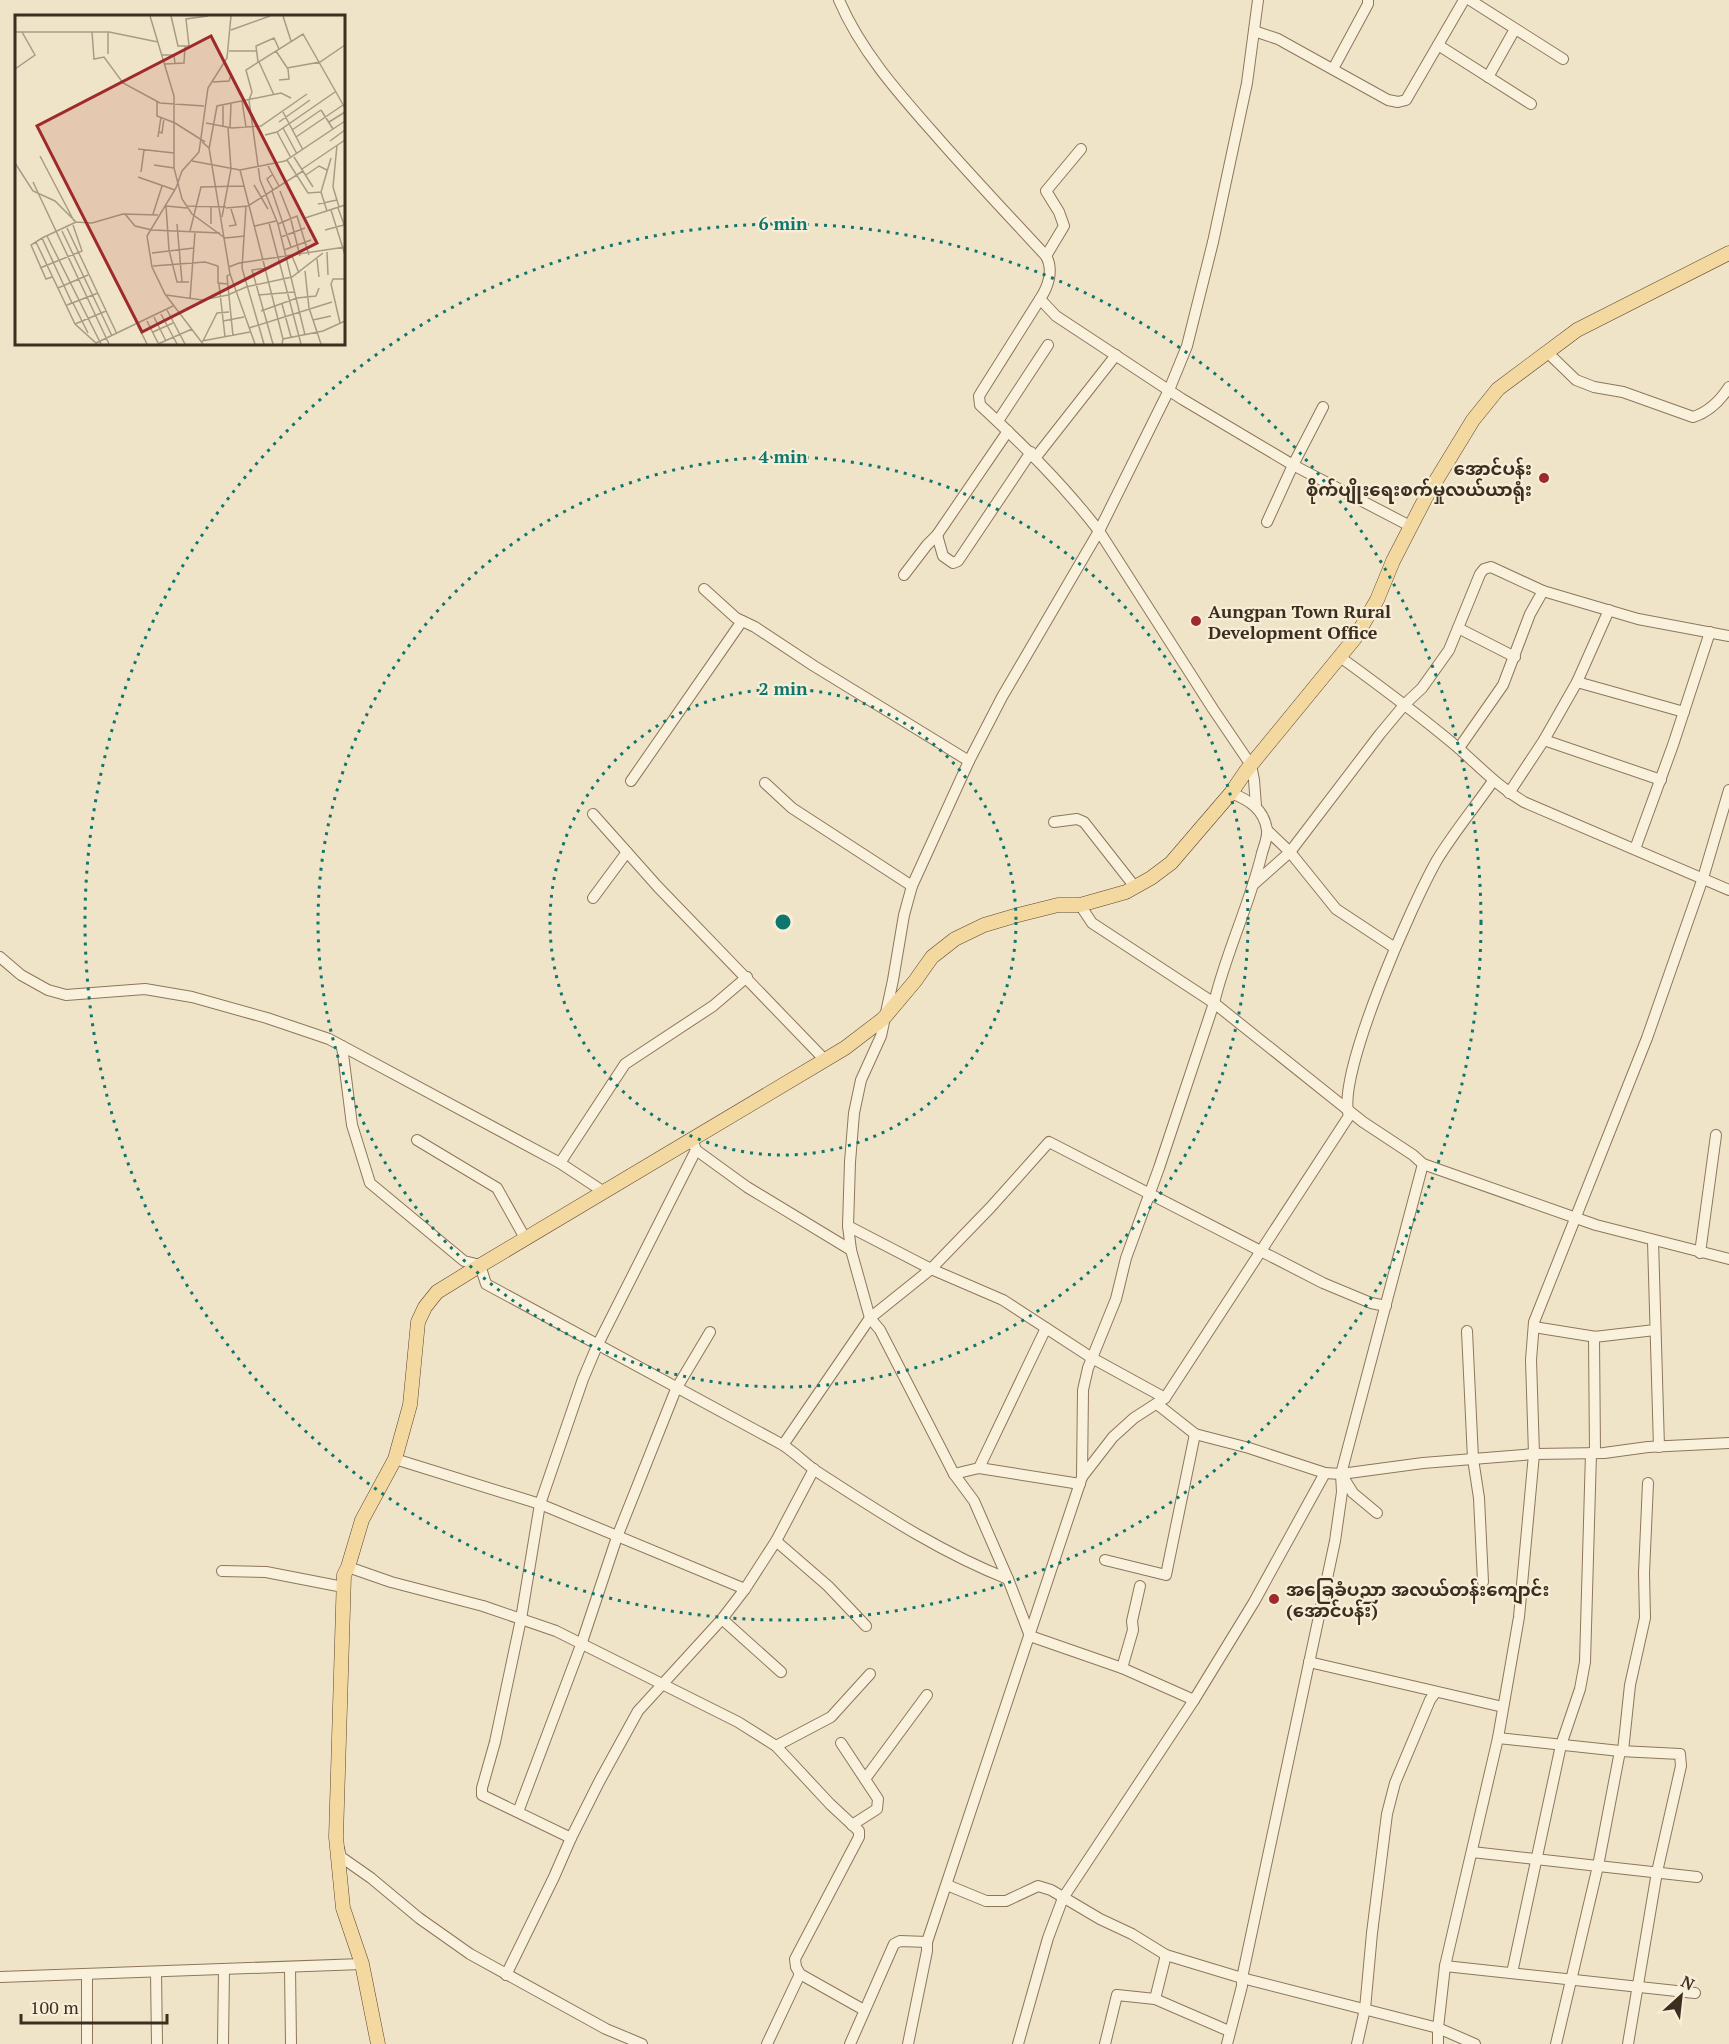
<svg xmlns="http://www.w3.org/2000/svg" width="1729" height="2044" font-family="'PT Serif','Noto Sans Myanmar',serif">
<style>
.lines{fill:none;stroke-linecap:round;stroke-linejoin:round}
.minor-casing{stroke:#8d765c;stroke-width:12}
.major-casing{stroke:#5b4430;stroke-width:15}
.minor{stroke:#faf1dc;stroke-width:10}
.major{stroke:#f3d9a0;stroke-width:14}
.ring{fill:none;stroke:#0f766e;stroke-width:3;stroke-dasharray:3 6}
.poi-dot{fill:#9e2a2b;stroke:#f7eed8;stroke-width:2}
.labels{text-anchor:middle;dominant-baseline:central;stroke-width:4.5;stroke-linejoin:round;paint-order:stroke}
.poi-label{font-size:18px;font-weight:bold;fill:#3d2e20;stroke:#f7eed8;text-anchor:start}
.inset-road{fill:none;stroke:#a89b85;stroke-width:1.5}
.view{fill:#9e2a2b;fill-opacity:0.15;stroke:#9e2a2b;stroke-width:3}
.inset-edge{fill:none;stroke:#3d2e20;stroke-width:3}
.centre{fill:#0f766e;stroke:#f7eed8;stroke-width:3}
.ring-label{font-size:18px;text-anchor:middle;font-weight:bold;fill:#0f766e;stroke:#f7eed8;stroke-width:4.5;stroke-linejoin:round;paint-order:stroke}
</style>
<rect width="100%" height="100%" fill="#f0e4c8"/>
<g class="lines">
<defs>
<g id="minor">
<path d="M 839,0 C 861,52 901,96 938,138 C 973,178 1010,217 1046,256 C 1054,270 1048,287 1040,299 L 1056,316 L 1182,399 L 1293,465 L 1410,526"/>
<polyline points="1470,0 1563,59"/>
<polyline points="1254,31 1278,39 1388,100 1398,102 1406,100 1464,0"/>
<polyline points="1438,45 1531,104"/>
<polyline points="1333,69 1368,4 1368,0"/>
<polyline points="1488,77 1515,29"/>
<polyline points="1046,256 1064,226 1059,212 1046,191 1081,149"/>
<path d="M 1040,299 L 982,391 L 979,396 L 980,405 C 1023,445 1063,484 1099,531 L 1213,709 L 1251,765 L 1254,780 L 1256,806"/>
<path d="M 1547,352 L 1576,380 L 1594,387 L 1623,392 L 1693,417 C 1709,412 1720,401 1729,387"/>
<polyline points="998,421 1048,345"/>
<polyline points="1036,457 1116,355"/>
<polyline points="1267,522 1293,465 1323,407"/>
<polyline points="937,535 943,556 953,563 958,561 1031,452"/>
<polyline points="904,575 927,545 937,535 1008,431"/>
<polyline points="704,589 736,618 755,627 814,666 969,761"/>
<polyline points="1458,628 1515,657"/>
<path d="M 1340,657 C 1380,686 1419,715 1456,746 C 1480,767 1496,785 1524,802 L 1729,890"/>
<polyline points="1577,682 1684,712"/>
<polyline points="1544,740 1661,780"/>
<polyline points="1459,748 1503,685 1530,614 1543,591"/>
<polyline points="631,781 742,621"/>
<polyline points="765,783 792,808 912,886"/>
<polyline points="1509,793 1544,740 1577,682 1609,610"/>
<polyline points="593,814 658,887 825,1060"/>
<polyline points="1054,822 1077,819 1084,822 1135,887"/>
<polyline points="1268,831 1290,852 1336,909 1395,948"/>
<polyline points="1635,849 1673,745 1710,632"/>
<polyline points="1254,884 1290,852 1380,734 1405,704 1422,688 1449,650 1480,574 1484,569 1491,567 1543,591 1638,619 1729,636"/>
<polyline points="593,898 627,852"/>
<polyline points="1080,905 1092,923 1214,1003 1363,1122 1413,1155 1423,1164 1596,1225 1729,1259"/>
<polyline points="0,957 21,975 48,990 66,995 145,989 192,997 267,1018 329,1039 560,1163 604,1192"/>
<path d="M 342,1046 L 352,1125 L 370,1183 L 464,1261 L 480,1265 L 486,1284 L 783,1445 C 795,1453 805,1463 816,1471 C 878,1511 939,1552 1008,1579"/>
<polyline points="417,1140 497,1188 525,1238"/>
<polyline points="696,1150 747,1187 851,1250"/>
<polyline points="560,1163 625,1064 713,1006 747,977"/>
<polyline points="848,1226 931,1269 1003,1300 1092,1358 1165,1398"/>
<polyline points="1653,1241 1659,1447"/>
<polyline points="1700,1253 1716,1135"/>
<polyline points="1534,1327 1596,1337"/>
<polyline points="1467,1331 1473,1459 1479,1498 1483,1582"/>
<polyline points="1157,1404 1195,1434 1249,1448 1325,1473 1341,1474 1423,1463 1534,1454 1604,1453 1648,1447 1729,1443"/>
<polyline points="783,1445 870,1318 931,1269 990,1208 1049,1142 1323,1283 1371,1303 1386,1306"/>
<polyline points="1595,1453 1594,1337 1655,1330"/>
<polyline points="395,1459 540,1504 745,1589"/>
<polyline points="979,1468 1046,1328"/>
<polyline points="954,1474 979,1468 1080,1484"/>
<path d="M 1082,1477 L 1113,1437 L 1134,1418 L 1165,1398 L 1349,1116 C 1335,1076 1414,900 1437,860 C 1454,832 1475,807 1493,781"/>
<polyline points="1343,1477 1353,1493 1377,1513"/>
<polyline points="776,1541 828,1586 866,1626"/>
<polyline points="1105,1560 1166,1575 1195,1434"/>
<polyline points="348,1567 391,1582 483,1606 556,1631 738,1722 776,1746 830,1804 859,1831 859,1837 795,1959 796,1967 800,1974 864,2010"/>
<polyline points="222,1571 266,1572 343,1587"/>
<polyline points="722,1619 781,1672"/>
<polyline points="1309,1662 1503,1707"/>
<polyline points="1122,1668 1133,1630 1132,1621 1140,1586"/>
<polyline points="1194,1700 1122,1668 1030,1636 1008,1579 974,1501 954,1474 880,1330 870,1318 851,1250 848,1226 850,1162 854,1113 861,1080 881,1036 893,980 904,915 912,886 969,761 1002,697 1099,531 1169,390 1187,346 1213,242 1247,83 1258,0"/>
<polyline points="1498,1738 1620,1751 1680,1754 1681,1766 1657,1872 1628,2044"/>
<polyline points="841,1743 878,1799 877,1809 852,1825"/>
<polyline points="776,1746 831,1717 870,1674"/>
<polyline points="1623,1751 1630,1685 1645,1618 1644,1573 1648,1483"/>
<polyline points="865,1779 927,1695"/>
<polyline points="518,1812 581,1645 617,1537 676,1389 710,1332"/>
<polyline points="571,1838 482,1795 482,1788 495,1742 521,1619 540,1504 583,1379 597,1346 696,1150 692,1139"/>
<polyline points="339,1849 341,1857 371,1878 419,1918 470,1954 606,2029 642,2044"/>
<polyline points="1472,1852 1697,1877"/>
<polyline points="947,1885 986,1901 1006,1901 1038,1886 1051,1890 1100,1919 1132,1934 1166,1955 1242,1978 1438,2028 1475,2044"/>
<polyline points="1445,1966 1695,1993"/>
<polyline points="290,1967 291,2044"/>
<polyline points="156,1972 157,2044"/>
<polyline points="1512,1973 1561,1745 1580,1689 1585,1662 1591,1453"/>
<polyline points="87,1975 87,2044"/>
<polyline points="506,1975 554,1877 571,1838 599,1782 638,1711 722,1619 745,1589 776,1541 814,1469"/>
<polyline points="0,1977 362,1964"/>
<polyline points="1155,1999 1166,1955"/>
<polyline points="223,2044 224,1969"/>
<polyline points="767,2044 800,1974"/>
<polyline points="850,2044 894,1944 900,1941 927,1942"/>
<path d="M 908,2044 L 927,1951 L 927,1942 L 1082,1477 L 1083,1390 L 1088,1368 L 1116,1299 L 1126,1258 L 1159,1168 L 1214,1003 C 1226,952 1250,904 1262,853 C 1264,846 1268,837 1267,830 C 1264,809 1249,800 1231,793"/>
<polyline points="1018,2044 1048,1938 1063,1898 1194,1700 1254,1602 1325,1473"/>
<polyline points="1105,2044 1117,1995 1155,1999 1229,2031"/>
<polyline points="1227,2044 1242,1986 1242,1978 1335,1541 1342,1492 1341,1474 1423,1164"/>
<polyline points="1357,2044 1365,2009 1372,1933 1387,1814 1395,1783 1430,1700 1435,1693"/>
<polyline points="1438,2044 1438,2028 1445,1966 1498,1738 1519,1617 1534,1454 1531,1360 1534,1322 1647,1038 1703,878 1729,790"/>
<polyline points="1556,2044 1598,1866 1620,1751"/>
</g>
<polyline id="major" points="378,2044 362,1964 343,1908 336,1837 344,1575 348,1567 362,1520 395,1459 410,1405 418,1322 425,1307 437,1292 471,1271 845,1048 883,1019 915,981 932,957 955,939 984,925 1018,915 1058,905 1080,905 1126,892 1151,878 1171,863 1231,793 1246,771 1355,638 1377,600 1393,561 1426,497 1473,420 1498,389 1577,330 1729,253"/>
</defs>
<use href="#minor" class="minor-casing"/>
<use href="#major" class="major-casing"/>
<use href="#minor" class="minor"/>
<use href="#major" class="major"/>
</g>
<g class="ring">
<circle cx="783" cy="922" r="233"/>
<circle cx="783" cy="922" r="465"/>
<circle cx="783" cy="922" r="698"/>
</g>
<g class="poi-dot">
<circle cx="1544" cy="478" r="6"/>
<circle cx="1196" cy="621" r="6"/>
<circle cx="1274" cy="1599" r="6"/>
</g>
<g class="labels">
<g class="poi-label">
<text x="1532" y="468" text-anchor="end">အောင်ပန်း<tspan x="1532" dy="21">စိုက်ပျိုးရေးစက်မှုလယ်ယာရုံး</tspan></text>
<text x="1208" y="611">Aungpan Town Rural<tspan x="1208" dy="21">Development Office</tspan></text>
<text x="1286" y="1589">အခြေခံပညာ အလယ်တန်းကျောင်း<tspan x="1286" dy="21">(အောင်ပန်း)</tspan></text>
</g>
</g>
<g transform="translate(15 15)">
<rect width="330" height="330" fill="#f0e4c8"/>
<path class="inset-road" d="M 135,1 L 159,81 L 159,153 L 167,184 L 177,199 L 210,223 L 230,221M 156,1 L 163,31 L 174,31 L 171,4 L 193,1M 268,1 L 276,26M 216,15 L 255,1M 0,17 L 94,17 L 143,27M 77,17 L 79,44 L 89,42 L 108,68 L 145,88 L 189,91M 214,36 L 241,36M 261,36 L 273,54 L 274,64 L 264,65M 93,39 L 93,17M 147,40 L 159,40 L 160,49M 243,47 L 241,31 L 259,23 L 264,34M 244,47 L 259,80M 150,49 L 169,48 L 170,31M 272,53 L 305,47 L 330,30M 0,54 L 20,40 L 7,17M 198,67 L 214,66 L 216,60M 227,86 L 231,112M 142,87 L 142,101 L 160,108 L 190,127M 306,95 L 318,114M 268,97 L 288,135M 264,107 L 295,85M 314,107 L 330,97M 191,108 L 217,113 L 246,111 L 292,79M 208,111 L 208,91M 215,113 L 216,89M 268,113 L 282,139M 277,115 L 306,95M 144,117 L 147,118 L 149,103M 262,117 L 276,143M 250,120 L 262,117 L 320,77M 143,122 L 146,102M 281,122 L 328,90M 315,126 L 330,115M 187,127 L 194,133 L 215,259 L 240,329M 322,130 L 318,172 L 324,192M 123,134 L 159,138M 194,134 L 202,91 L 266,78 L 276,83M 25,141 L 59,206M 279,142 L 298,172M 272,145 L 293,178 L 306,177 L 312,196M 177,146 L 225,155 L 270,146 L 330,106M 0,148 L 18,176 L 40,186 L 61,207M 139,150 L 159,153M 253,151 L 264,171M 287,154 L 330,125M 225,155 L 268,324M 126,157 L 129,135M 257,160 L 252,164 L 258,175M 291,160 L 304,151 L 312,155M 123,162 L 160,175M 18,167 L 94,329M 239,170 L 253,194M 257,176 L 276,232M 265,176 L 276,204M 306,177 L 316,143M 303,189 L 322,185M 151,191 L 154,235 L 162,267 L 174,267M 151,191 L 172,193M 171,191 L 211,192M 196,191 L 196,209M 231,191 L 227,253 L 249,329M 211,193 L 233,191 L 288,156M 323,193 L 330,212M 316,195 L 330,240M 110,199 L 120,211 L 137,215 L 205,218M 138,199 L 147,171M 207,202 L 216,154 L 213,113M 290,203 L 330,190M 276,205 L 285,241M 254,208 L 286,329M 162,209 L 167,267M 263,209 L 282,201 L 294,240M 214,211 L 221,210 L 216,194M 240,211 L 261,206M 52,213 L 102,319M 310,215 L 329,210M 47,216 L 97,321M 175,216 L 186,172 L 229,171M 32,221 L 86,329M 266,222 L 290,213M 27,223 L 57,288M 21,227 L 60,309 L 81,328 L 158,291M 269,235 L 296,225M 312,237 L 313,260M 137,238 L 179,233M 277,241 L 284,258M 302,244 L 304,262M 138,251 L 190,247 L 203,251 L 203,268 L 213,269M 214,252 L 224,248 L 330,232M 25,253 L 67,236 L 58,210M 251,253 L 237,255 L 258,329M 290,256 L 294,293 L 306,329M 215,259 L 212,261 L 218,321M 37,262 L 31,264 L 16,230 L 27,223 L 61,207 L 77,208 L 108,199 L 143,200M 204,269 L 210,322M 43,273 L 73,260M 151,280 L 187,285 L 213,280 L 231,272 L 277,262 L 308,238M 243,280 L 280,277M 175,284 L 180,217M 58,288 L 73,318M 267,289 L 276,322M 52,290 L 83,278M 152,295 L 170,329M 246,296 L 282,283 L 301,281 L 304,273M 146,299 L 162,329M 139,302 L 151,326M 298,305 L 316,301M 132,306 L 143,328M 208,306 L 229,302M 325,308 L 316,269 L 318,264 L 330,264M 60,309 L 91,296M 123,311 L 132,329M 234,313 L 317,287M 138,317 L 158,308M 290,320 L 263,209 L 245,165 L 234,85 L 237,77 L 231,55 L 288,19 L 330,93M 187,326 L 235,317M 188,326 L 202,298 L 214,297M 143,329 L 177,314M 188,329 L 150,279 L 137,252 L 132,221 L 161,173 L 167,156 L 184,137 L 193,73 L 212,43 L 216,1M 267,329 L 268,324 L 308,316 L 330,306"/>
<path class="view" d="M 196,21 L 302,228 L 127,317 L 22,111 Z"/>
<rect width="330" height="330" class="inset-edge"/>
</g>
<circle cx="783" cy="922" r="9" class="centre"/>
<g class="ring-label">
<text x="783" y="230">6 min</text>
<text x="783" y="463">4 min</text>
<text x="783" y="695">2 min</text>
</g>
<g transform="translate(1681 1996) rotate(27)" stroke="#f7eed8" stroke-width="4.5" paint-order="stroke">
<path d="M0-4.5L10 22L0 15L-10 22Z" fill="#3d2e20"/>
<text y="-9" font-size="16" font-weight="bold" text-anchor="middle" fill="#3d2e20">N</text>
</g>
<path d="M21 2014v9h146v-9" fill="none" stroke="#3d2e20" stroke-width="3"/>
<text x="30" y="2014" font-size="18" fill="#3d2e20" stroke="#f7eed8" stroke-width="4.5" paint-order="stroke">100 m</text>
</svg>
